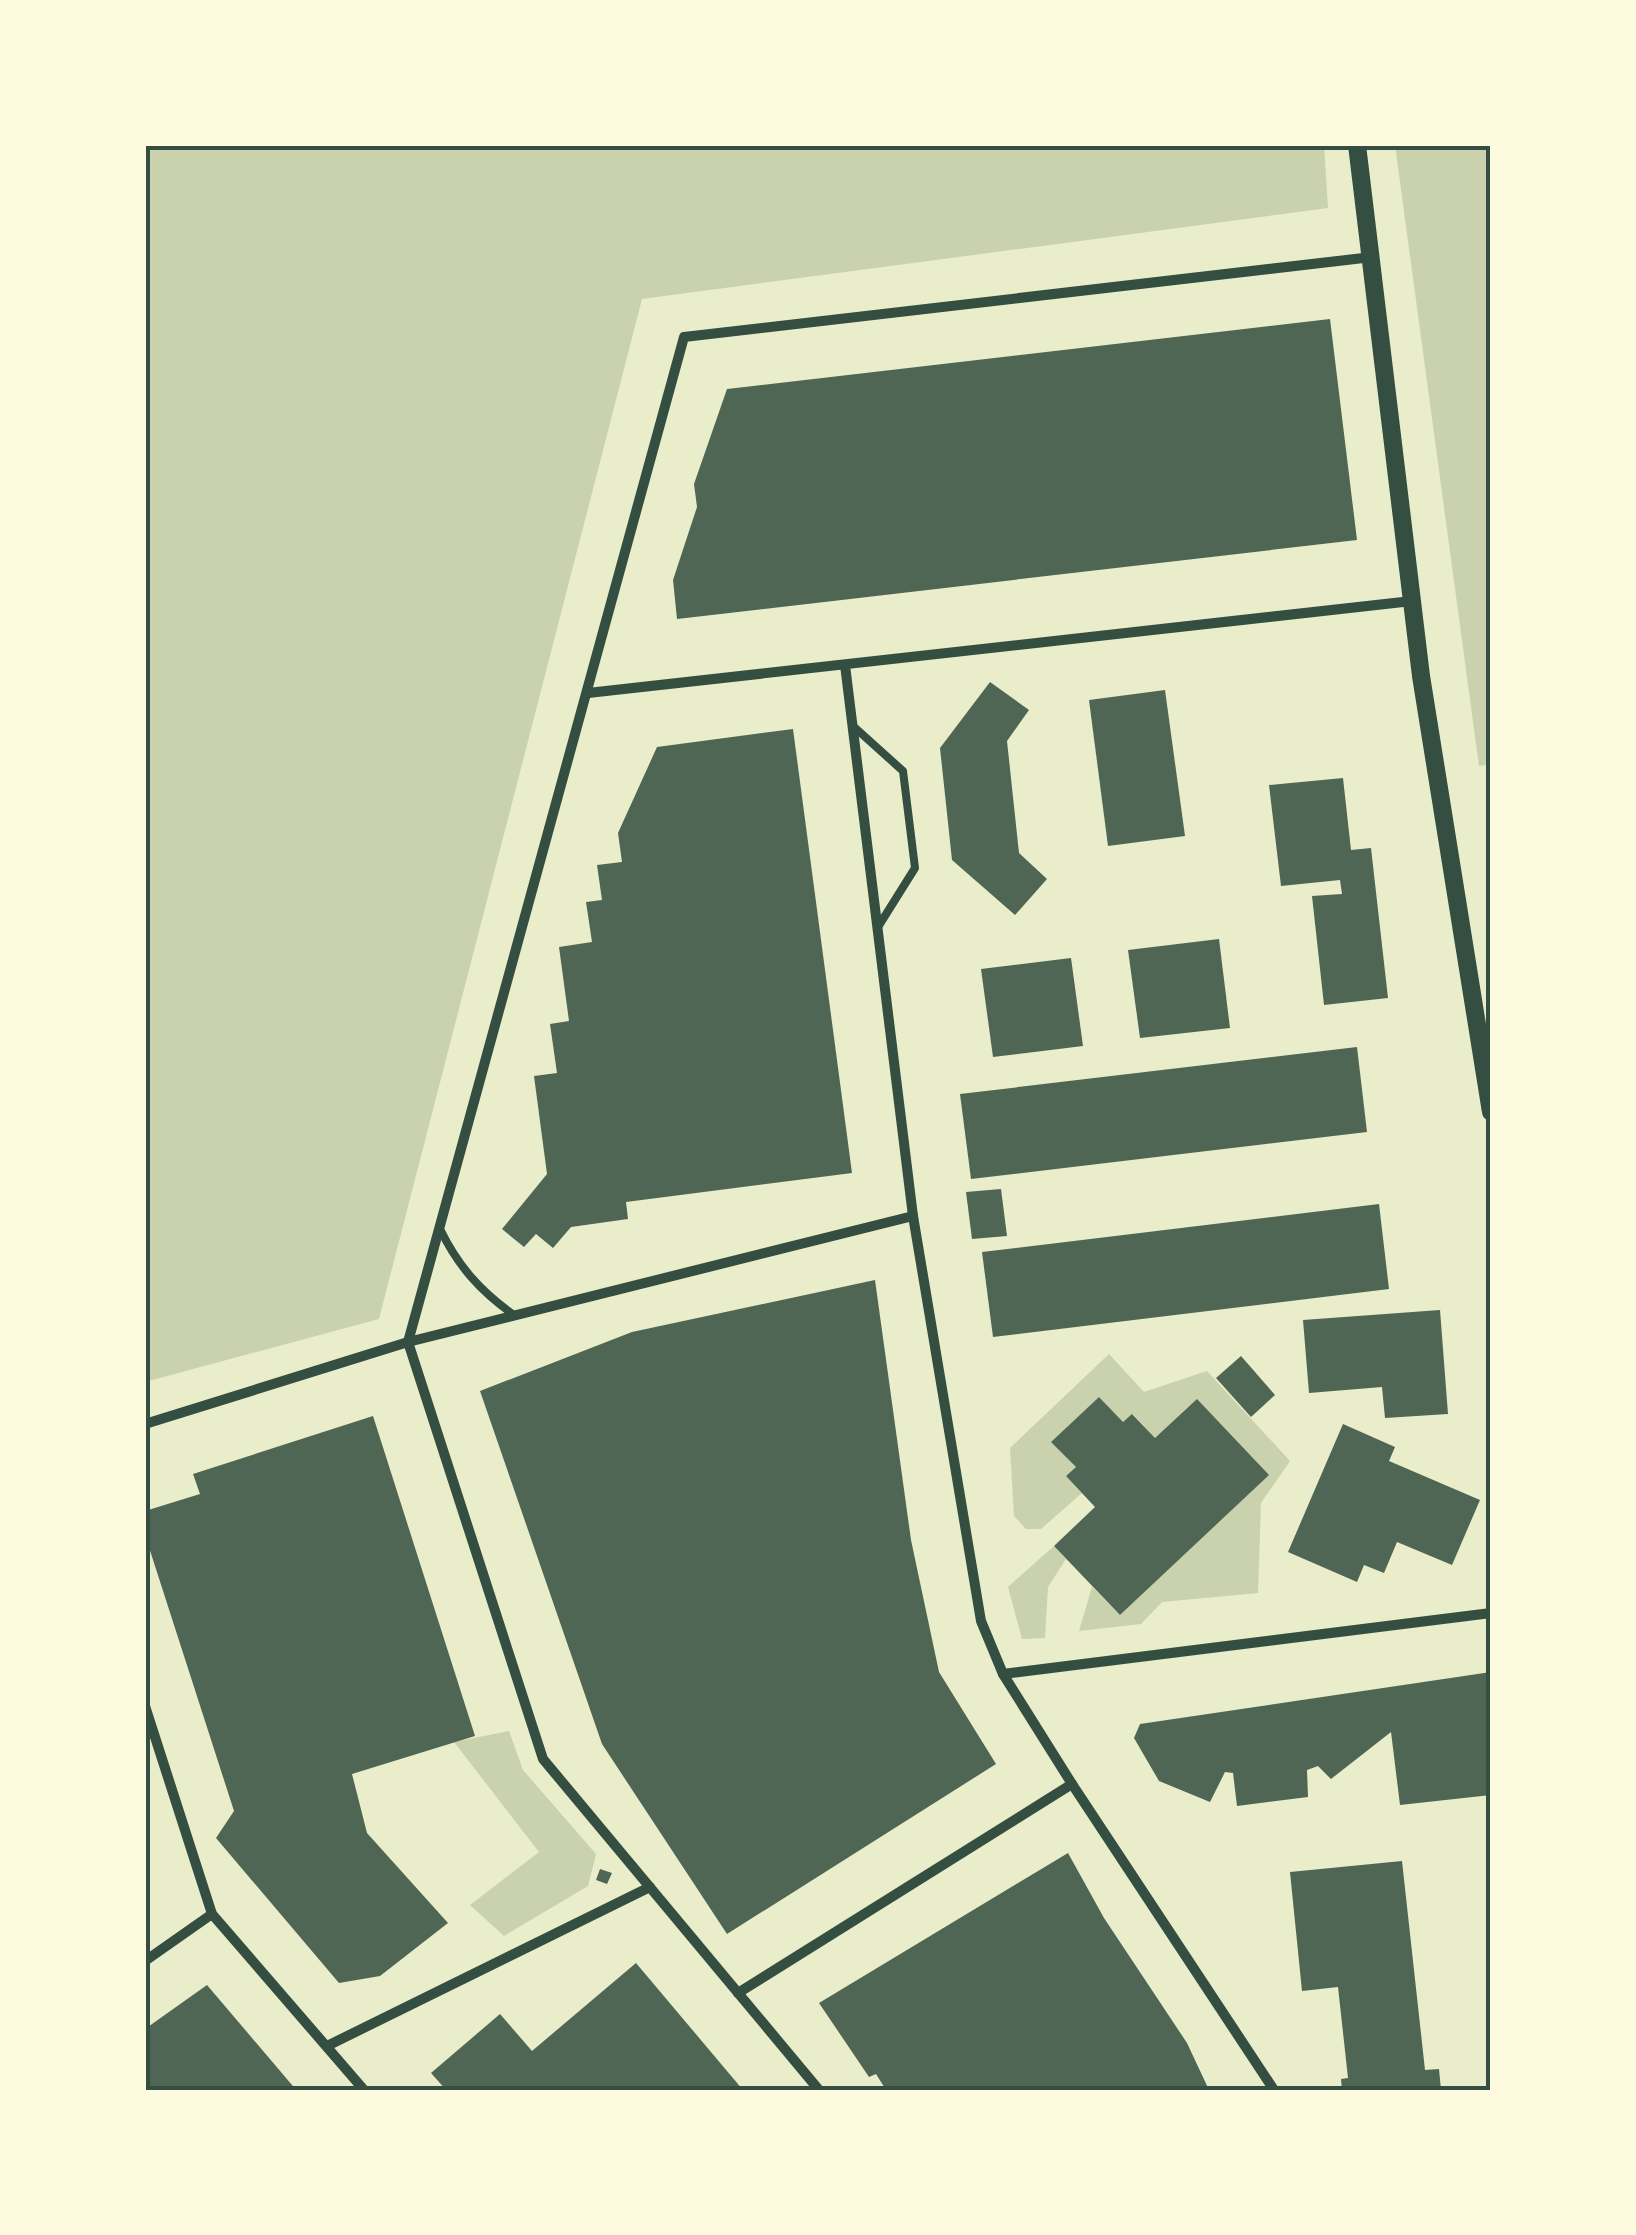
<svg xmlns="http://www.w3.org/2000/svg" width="1636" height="2235" font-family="Poppins,sans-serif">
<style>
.green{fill:#cad2ad}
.building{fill:#4f6655}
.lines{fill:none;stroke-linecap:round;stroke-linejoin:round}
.service{stroke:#344e41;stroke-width:8}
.minor{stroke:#344e41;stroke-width:10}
.tertiary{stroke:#344e41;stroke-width:18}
.neatline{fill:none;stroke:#344e41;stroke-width:4}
</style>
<rect width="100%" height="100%" fill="#e9edc9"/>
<g class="green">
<polygon points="145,145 1324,145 1328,208 642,299 379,1319 145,1382"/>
<polygon points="1395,145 1491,145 1491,764 1479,766"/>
<polygon points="1109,1354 1144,1392 1207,1371 1290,1461 1261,1503 1258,1593 1162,1602 1141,1624 1079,1631 1092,1587 1120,1615 1268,1475 1155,1438 1133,1414 1123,1422 1099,1397 1052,1441 1076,1467 1066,1476 1082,1493 1041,1529 1026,1529 1014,1516 1010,1448"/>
<polygon points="1054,1546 1066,1559 1048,1587 1045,1638 1022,1639 1008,1587"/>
<polygon points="509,1731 523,1770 596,1854 588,1886 504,1936 470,1905 539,1852 454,1742"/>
</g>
<g class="building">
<polygon points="1330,319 1357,540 677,619 673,580 697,507 694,484 727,389"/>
<polygon points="990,682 1029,710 1007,741 1019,853 1047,879 1015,915 952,860 940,748"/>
<polygon points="1165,690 1185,836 1108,846 1089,700"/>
<polygon points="793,729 852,1173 626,1202 628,1219 571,1227 553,1248 536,1234 524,1247 502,1229 547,1174 534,1076 557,1073 550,1024 569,1021 559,947 592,942 586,902 602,900 597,865 622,862 618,833 657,747"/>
<polygon points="1343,778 1351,850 1371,848 1388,998 1324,1005 1312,896 1342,894 1340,880 1281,886 1269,785"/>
<polygon points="1219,939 1230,1028 1140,1038 1128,950"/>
<polygon points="1071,958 1083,1046 993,1057 981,969"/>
<polygon points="1357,1047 1367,1132 971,1179 960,1094"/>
<polygon points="1001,1189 1007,1236 972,1239 966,1192"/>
<polygon points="1379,1204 1389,1289 993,1337 982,1252"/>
<polygon points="875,1280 911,1540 939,1672 996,1764 727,1934 602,1744 480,1391 632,1332"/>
<polygon points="1440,1310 1448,1414 1385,1418 1382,1387 1309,1393 1303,1320"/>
<polygon points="1241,1356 1275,1395 1251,1417 1216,1378"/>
<polygon points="1099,1397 1123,1422 1132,1414 1155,1438 1197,1399 1269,1475 1120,1615 1054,1546 1095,1507 1066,1476 1076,1467 1051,1442"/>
<polygon points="373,1416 475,1736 352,1774 367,1833 448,1923 380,1976 339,1983 216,1838 234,1811 145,1535 145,1511 200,1494 193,1474"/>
<polygon points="1343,1424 1395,1447 1389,1461 1480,1500 1452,1565 1397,1542 1384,1573 1364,1565 1357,1582 1288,1552"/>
<polygon points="1491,1672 1491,1795 1400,1805 1391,1732 1331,1779 1318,1766 1307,1770 1308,1797 1237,1806 1233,1773 1225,1772 1210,1802 1159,1781 1134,1738 1140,1724"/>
<polygon points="1068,1853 1104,1918 1187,2043 1209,2090 886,2090 876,2074 869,2077 819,2003"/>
<polygon points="1402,1861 1425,2070 1439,2069 1441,2090 1342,2090 1341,2079 1348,2078 1338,1987 1302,1991 1290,1872"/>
<polygon points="600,1869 612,1873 607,1884 596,1880"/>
<polygon points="636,1963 743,2090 446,2090 431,2073 500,2014 532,2051"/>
<polygon points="207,1985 292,2085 297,2090 145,2090 145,2029"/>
</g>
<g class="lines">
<g class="service">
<polyline points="853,726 903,771 915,868 878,927"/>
<path d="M 440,1229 C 458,1266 480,1291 514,1315"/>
</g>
<g class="minor">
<polyline points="845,665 913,1216 981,1621 1003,1674 1072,1784 1274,2090"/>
<polyline points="588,693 1412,601"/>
<polyline points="145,1424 408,1342 913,1216"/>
<polyline points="1003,1674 1491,1613"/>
<polyline points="145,1706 212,1914 364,2090"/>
<polyline points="145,1961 212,1914"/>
<polyline points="738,1993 1072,1784"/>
<polyline points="327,2046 650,1887"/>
<polyline points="819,2090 543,1759 408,1342 684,337 1372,257"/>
</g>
<polyline class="tertiary" points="1357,145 1421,676 1491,1112"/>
</g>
<rect width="1636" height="2235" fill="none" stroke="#fefae0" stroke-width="295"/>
<rect x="148" y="148" width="1340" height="1940" class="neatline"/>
</svg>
